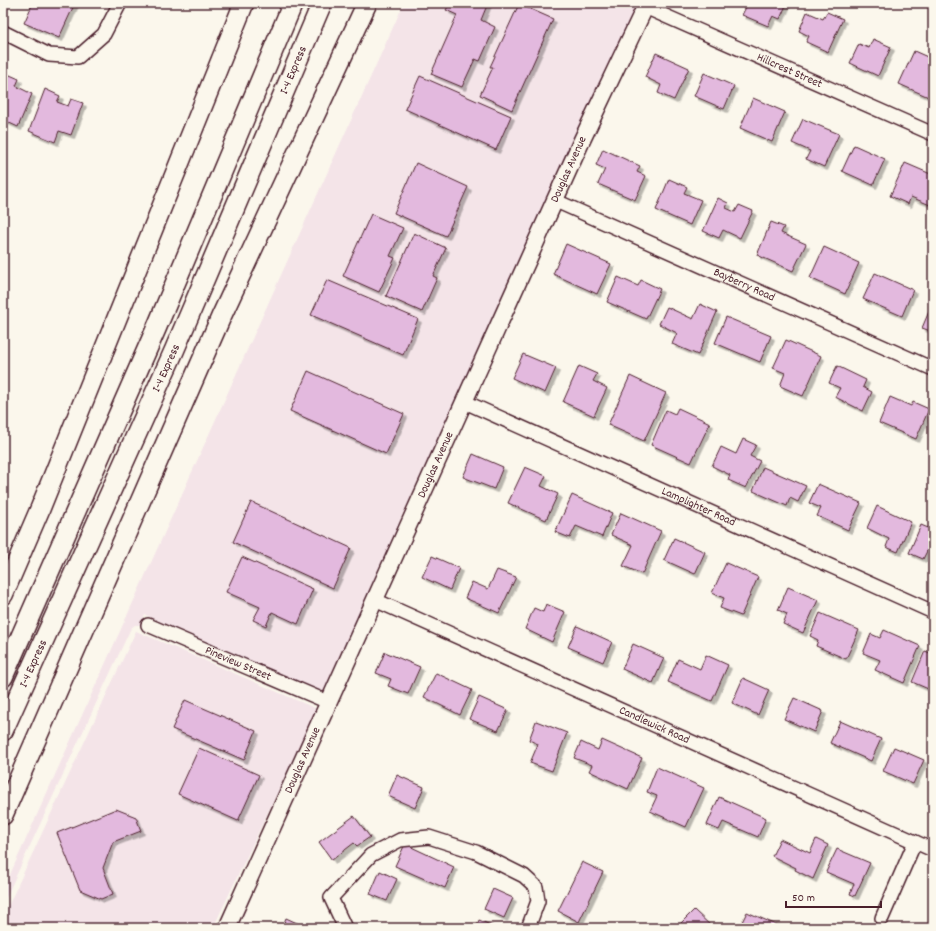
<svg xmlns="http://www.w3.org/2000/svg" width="936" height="931" font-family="Dekko,sans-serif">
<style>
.built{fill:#f4e4e8}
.building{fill:#e3b9de;stroke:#4a1f2b;filter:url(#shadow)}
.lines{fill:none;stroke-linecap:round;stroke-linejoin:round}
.minor-casing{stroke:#4a1f2b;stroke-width:16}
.major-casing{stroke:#4a1f2b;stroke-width:19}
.highway-casing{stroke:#4a1f2b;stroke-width:22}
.minor{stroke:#fbf7ec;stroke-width:13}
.major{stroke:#fbf7ec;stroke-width:16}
.highway{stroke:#fbf7ec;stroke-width:19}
.labels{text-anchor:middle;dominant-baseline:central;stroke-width:3;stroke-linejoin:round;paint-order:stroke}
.street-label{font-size:12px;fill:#4a1f2b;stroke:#fbf7ec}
</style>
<defs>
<filter id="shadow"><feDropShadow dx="3.5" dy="3.5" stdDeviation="0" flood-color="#0004"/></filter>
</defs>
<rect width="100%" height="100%" fill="#fbf7ec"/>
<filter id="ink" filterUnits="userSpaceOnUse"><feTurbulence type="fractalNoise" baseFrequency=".025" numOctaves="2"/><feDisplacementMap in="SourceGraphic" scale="8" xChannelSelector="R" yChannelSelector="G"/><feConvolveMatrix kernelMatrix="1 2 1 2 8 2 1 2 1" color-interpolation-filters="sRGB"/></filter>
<g filter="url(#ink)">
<g class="built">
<polygon points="404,3 639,3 401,518 369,598 325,693 145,615 140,625 135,625 131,628 3,904 3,890"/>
<polygon points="136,631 317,709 213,928 3,928 3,917"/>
</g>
<g class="building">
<polygon points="33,3 75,3 59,38 24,23"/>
<polygon points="450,3 488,3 481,20 495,27 480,61 475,59 462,87 431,74 457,15 446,10"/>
<polygon points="748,3 787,3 780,19 773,16 768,26 742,15"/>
<polygon points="519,4 553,19 512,110 480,95 493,67 490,67"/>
<polygon points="807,12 823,19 827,12 843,19 828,52 806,42 809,36 799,31"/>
<polygon points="873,39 891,47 878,76 850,63 859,44 869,48"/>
<polygon points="914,51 932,59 928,68 933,70 933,99 899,84"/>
<polygon points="656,53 689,68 674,100 658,93 661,85 645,77"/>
<polygon points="3,72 19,79 16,86 32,94 18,127 3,120"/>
<polygon points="704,73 734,86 724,109 694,96"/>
<polygon points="420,76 511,116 496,150 405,109"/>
<polygon points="45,89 60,96 57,102 68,106 71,99 83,103 71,135 59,131 55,142 29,131"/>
<polygon points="753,98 785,112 772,142 740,128"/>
<polygon points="803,119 839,134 824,167 806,159 810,151 792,143"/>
<polygon points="854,145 885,159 873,185 842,171"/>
<polygon points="603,149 640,166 637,172 646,176 635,200 598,184 605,169 596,165"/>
<polygon points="416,163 468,187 446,236 394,213"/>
<polygon points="905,163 933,175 933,197 930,205 911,197 908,204 890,196"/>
<polygon points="669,179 687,187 684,193 701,200 690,225 656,210"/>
<polygon points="718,198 728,203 726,208 735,212 739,205 753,211 740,238 723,230 719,238 703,231"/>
<polygon points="371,214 403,228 390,256 395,258 379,292 343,276"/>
<polygon points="771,222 784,227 781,233 806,244 793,271 757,255"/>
<polygon points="414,233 446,248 433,276 437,278 422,312 386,296"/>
<polygon points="566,244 611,264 597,294 553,274"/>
<polygon points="824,247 859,263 845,294 810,278"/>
<polygon points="875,273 913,290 902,316 863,299"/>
<polygon points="618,277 638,286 641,280 660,289 646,319 607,302"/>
<polygon points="327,280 418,319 403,355 311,315"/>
<polygon points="933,302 933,332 922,328"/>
<polygon points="700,304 717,312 698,355 672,344 677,333 659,324 667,307 693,319"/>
<polygon points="726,317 771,336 760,362 715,343"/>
<polygon points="786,340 821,356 803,396 780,386 785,373 773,368"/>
<polygon points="523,354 556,368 545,393 512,378"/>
<polygon points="579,366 597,374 593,381 607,388 594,416 563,402"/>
<polygon points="837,366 866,380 863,387 872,392 863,411 835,397 840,388 829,383"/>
<polygon points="308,371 404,414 386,454 290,411"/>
<polygon points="630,376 666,393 644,441 608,425"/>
<polygon points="890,397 911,406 913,402 929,409 916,439 879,423"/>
<polygon points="678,408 710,423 691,463 651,445 666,410 675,414"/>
<polygon points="743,439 756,445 750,456 760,461 746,488 728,480 730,475 712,466 721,447 736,454"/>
<polygon points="473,454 503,467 494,489 463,477"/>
<polygon points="525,467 546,476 541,486 558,494 546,520 508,503"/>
<polygon points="763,467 806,486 798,502 790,498 787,506 753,491"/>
<polygon points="818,484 861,503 848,530 817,516 821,508 809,503"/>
<polygon points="572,495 612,513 602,537 576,526 570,538 555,532"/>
<polygon points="251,502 351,548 333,588 233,542"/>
<polygon points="877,506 911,522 898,552 886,547 889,539 867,528"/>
<polygon points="621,513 661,531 642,574 623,566 633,545 611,535"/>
<polygon points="921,525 933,530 933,554 927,551 923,559 909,553"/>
<polygon points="674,538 705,552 695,574 664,560"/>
<polygon points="432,556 459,568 450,590 422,577"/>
<polygon points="242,557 313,589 298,624 272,612 266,626 253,620 260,607 226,592"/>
<polygon points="726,563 758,577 741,616 720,608 724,598 712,593"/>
<polygon points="497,570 516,577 499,613 465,598 472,582 488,589"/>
<polygon points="788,587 818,600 803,633 783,624 787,614 778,610"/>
<polygon points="546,604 565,612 552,642 525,629 534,608 543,612"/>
<polygon points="820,613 859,630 846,659 816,646 818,640 810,636"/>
<polygon points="577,626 612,642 603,662 568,647"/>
<polygon points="884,630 920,646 904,683 875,670 880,660 863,653 871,634 880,638"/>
<polygon points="633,644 664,658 653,683 622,669"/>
<polygon points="925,651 933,654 933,691 912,682"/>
<polygon points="385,652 420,667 408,694 388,686 391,679 376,673"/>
<polygon points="706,655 728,665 712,701 668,682 678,659 700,669"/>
<polygon points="436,673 472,690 460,715 424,697"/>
<polygon points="743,678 769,690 758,715 732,703"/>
<polygon points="479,697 508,710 498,731 469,719"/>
<polygon points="794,698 823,711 814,732 784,719"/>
<polygon points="185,700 256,731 244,760 172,729"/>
<polygon points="536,721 567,733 552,771 530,763 538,744 529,740"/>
<polygon points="840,721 881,739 871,761 830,743"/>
<polygon points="602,740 642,758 628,789 589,771 592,765 574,758 581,742 598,750"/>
<polygon points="894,747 924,760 913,784 883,771"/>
<polygon points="199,748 259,775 238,821 178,794"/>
<polygon points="657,767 704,788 686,827 650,811 657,796 647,792"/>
<polygon points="397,775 424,787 415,808 388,796"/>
<polygon points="719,797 766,818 758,837 723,822 719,830 707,825"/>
<polygon points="116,809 136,817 141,831 113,842 103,868 113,894 101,899 80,890 57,833"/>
<polygon points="354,816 370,837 357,846 354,843 332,860 319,842"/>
<polygon points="780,839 810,853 816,839 828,845 813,879 795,870 796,868 772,856"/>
<polygon points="405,844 454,867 445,888 395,866"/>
<polygon points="837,849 870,863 855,896 850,894 854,884 826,872"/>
<polygon points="582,862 603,872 579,922 558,911"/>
<polygon points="380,871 397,879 387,901 370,894"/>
<polygon points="493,889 513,898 504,918 484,909"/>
<polygon points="694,910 713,928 676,928"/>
<polygon points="747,912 779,926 778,928 739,928"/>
<polygon points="286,918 308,928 282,928"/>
<polygon points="479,920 497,928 476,928"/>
</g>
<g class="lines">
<defs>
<g id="minor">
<path id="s1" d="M 645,7 L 933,134"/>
<polyline points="3,32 49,55 78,57 104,34 120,3"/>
<path id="s2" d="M 556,201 L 933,369"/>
<path id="s3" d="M 465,402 L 933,612"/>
<path id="s4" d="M 375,600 L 933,850"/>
<path id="s5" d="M 148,625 L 328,702"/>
<polyline points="882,918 915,842"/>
<polyline points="345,928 331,898 371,855 400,840 429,837 476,852 524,876 536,887 538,901 528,928"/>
</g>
<g id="major">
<path id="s6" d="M 227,928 L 582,140 L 647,3"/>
</g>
<g id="highway">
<polyline points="3,595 40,509 244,3"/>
<polyline points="3,677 156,329 293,3"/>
<path id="s7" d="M 3,731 L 174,351 L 322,3"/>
<polyline points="3,815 221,317 367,3"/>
</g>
</defs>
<use href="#minor" class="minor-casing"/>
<use href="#major" class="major-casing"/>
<use href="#highway" class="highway-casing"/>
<use href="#minor" class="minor"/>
<use href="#major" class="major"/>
<use href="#highway" class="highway"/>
</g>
</g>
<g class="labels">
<g class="street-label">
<text stroke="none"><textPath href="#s7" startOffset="722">I-4 Express</textPath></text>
<text stroke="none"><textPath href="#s1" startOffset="158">Hillcrest Street</textPath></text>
<text stroke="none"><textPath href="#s6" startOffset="832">Douglas Avenue</textPath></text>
<text stroke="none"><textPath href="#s2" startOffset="206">Bayberry Road</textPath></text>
<text stroke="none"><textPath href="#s7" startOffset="398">I-4 Express</textPath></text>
<text stroke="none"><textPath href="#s6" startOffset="508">Douglas Avenue</textPath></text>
<text stroke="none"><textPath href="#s3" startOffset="256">Lamplighter Road</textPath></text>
<text stroke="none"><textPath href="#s5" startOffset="98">Pineview Street</textPath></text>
<text stroke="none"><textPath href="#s7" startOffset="74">I-4 Express</textPath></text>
<text stroke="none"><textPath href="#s4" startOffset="306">Candlewick Road</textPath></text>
<text stroke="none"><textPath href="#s6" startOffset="184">Douglas Avenue</textPath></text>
</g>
</g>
<rect width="936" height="931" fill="none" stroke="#fbf7ec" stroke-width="16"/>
<rect x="8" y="8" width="920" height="915" fill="none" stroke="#4a1f2b" stroke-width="1.5" filter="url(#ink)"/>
<path d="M786 901v6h95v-6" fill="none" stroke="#4a1f2b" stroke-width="2"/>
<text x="792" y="901" font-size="12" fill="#4a1f2b" stroke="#fbf7ec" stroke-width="3" paint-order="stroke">50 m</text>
</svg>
